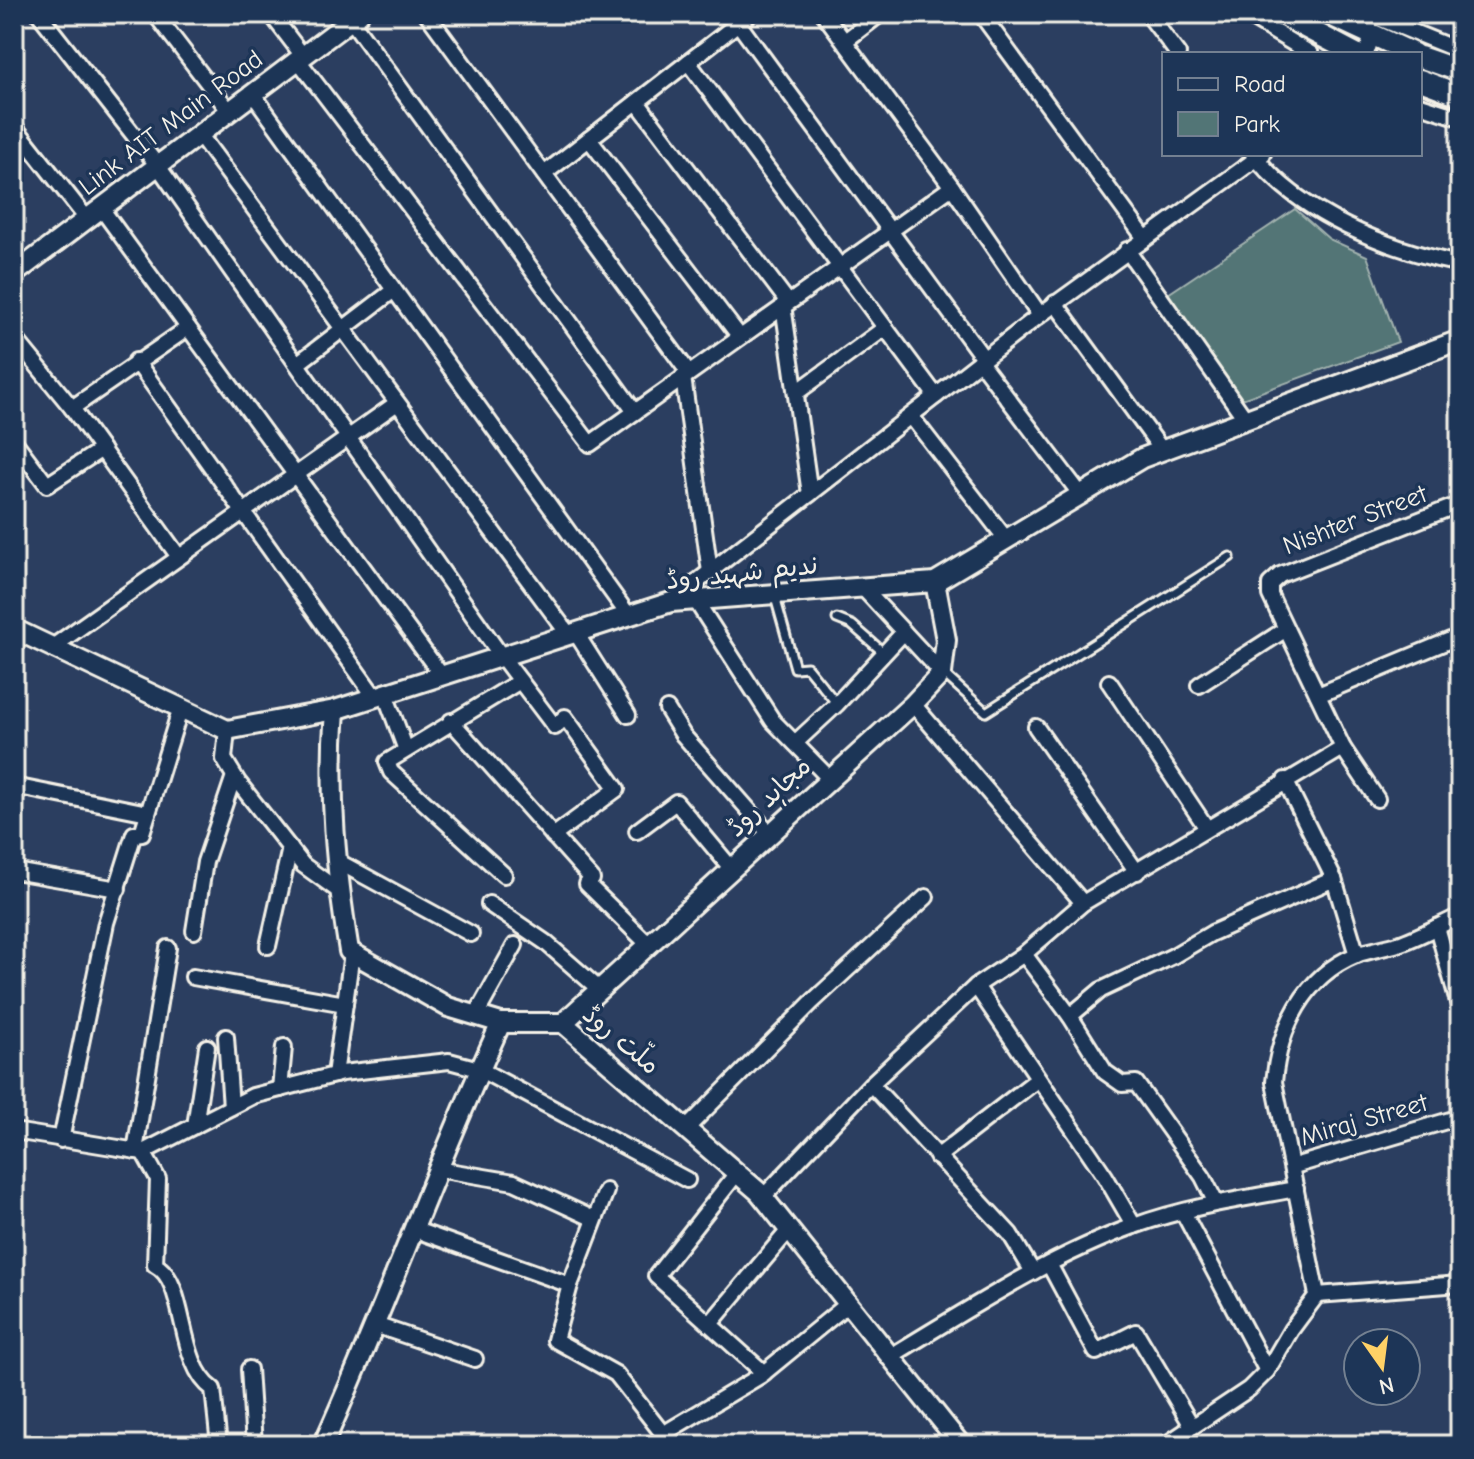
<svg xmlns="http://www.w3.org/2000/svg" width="1474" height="1459" font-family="'Comic Neue','Playpen Sans Arabic',sans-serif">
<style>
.green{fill:#527576;stroke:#a3b3af;stroke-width:2}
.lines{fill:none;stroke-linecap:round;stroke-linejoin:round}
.service-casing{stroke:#f4f1e8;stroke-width:13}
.minor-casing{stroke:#f4f1e8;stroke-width:20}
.tertiary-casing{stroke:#f4f1e8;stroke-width:24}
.secondary-casing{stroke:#f4f1e8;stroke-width:26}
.service{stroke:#1d3557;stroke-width:7}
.minor{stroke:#1d3557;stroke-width:14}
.tertiary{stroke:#1d3557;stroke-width:18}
.secondary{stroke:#1d3557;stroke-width:20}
.labels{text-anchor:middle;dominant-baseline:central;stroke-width:7;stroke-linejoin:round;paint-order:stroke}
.street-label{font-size:26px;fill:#f4f1e8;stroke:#1d3557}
</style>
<rect width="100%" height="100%" fill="#2b3e60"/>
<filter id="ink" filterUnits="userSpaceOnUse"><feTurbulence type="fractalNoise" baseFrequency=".0125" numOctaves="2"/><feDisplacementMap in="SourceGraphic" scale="16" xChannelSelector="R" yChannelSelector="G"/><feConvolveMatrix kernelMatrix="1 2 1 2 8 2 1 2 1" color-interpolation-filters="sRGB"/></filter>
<g filter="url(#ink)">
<polygon class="green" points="1295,209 1329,239 1367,256 1398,342 1231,403 1165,296"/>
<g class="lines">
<defs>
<g id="service">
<polyline points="775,597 795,668 807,667 837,704"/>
<polyline points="837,619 852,625 884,653"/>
<polyline points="944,674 986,712 1230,557"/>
</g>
<g id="minor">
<polyline points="39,14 158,166 502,657 555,727 565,717 617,789 553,836"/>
<polyline points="155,14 230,112"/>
<polyline points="271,14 303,56"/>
<polyline points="427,14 689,373"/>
<polyline points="824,14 952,187 1040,315"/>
<polyline points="981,14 1144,237"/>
<polyline points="1148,14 1178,54"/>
<polyline points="1245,14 1311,54"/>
<polyline points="1369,14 1460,51"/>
<polyline points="351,20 635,412"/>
<polyline points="738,23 984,359"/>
<polyline points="845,41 880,14"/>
<polyline points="1366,54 1372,36"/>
<polyline points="298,60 590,444 952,187"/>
<polyline points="688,62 936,396"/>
<polyline points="253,94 629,616"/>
<polyline points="637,102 788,302"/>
<polyline points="1420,105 1460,118"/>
<polyline points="14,126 87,219"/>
<polyline points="199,134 569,635"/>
<polyline points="589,139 740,337"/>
<path d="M 1253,154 C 1298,214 1389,250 1460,264"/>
<polyline points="544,174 750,14"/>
<polyline points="101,208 442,676"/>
<polyline points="1127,250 1244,417"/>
<polyline points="1055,303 1162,450"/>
<polyline points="783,305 810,494"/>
<polyline points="14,337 72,408 179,557"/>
<polyline points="136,361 375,697"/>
<polyline points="980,362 1081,495"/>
<polyline points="297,364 394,290"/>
<polyline points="683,377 710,572"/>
<polyline points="796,393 885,328"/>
<polyline points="72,408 188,328"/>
<polyline points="911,416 1006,539"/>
<polyline points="14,441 47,485 102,449"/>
<polyline points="862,587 942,673"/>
<polyline points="696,601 773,721 829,778"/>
<polyline points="671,602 1040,315 1263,154"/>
<polyline points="576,633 628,715"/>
<polyline points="54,646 397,403"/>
<polyline points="1109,682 1206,827"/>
<polyline points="1199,685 1286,629"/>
<polyline points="385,694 406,750"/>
<polyline points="1318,695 1460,636"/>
<polyline points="913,704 1083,903"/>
<polyline points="667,709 683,735 769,833"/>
<polyline points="451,721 592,879 587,884 648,944"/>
<polyline points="1036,727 1137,872"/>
<polyline points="227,730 224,759 238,782 303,865 339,891"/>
<polyline points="795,743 837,704 904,632"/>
<polyline points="1285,780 1334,879 1357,955"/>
<polyline points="14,786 148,813"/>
<polyline points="1377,799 1343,748 1270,595 1270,584 1280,575 1460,504"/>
<polyline points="637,831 676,802 731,868"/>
<polyline points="337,861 471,934"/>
<polyline points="14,871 118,889"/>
<polyline points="504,875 391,772 387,762 520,681"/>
<polyline points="489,904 545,942 599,989"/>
<polyline points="1437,927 1460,1009"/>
<polyline points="194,931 205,862 234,776"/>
<polyline points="268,946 290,848"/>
<polyline points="1024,954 1070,1016"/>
<polyline points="193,977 345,1004"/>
<polyline points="976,986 1105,1176 1134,1226"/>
<polyline points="476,1015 515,945"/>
<polyline points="226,1037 231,1107"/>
<polyline points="335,1075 352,953"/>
<polyline points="871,1084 1010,1234 1033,1272"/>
<polyline points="280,1089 284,1047"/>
<polyline points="195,1126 207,1047"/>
<polyline points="686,1129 812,1002 926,897"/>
<polyline points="14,1131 143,1152 253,1096 342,1073 449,1061 479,1069 687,1180"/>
<polyline points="61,1140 106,923 134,834 142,833 181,707"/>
<polyline points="135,1151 168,948"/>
<path d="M 143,1152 L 158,1179 L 155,1265 C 188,1281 176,1363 213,1389 L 219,1445"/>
<polyline points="937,1157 1038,1079"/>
<polyline points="1294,1166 1460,1117"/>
<polyline points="437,1169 514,1182 594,1219"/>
<polyline points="737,1173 656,1276 764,1373"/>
<polyline points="606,1191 570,1285 555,1340 616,1374 663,1434 668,1445"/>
<polyline points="763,1197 871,1084 976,986 1024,954 1083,903 1343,748"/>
<polyline points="1216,1203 1203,1177 1136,1083 1122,1084 1105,1072 1070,1016 1101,990 1173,956 1212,933 1334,879"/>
<polyline points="1183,1212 1267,1371"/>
<polyline points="413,1229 570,1285"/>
<polyline points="1049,1264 1096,1352 1136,1332 1192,1426"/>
<polyline points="1317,1295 1460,1284"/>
<polyline points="710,1324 789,1230"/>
<polyline points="375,1325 475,1359"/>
<path d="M 891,1356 C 969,1309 1048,1257 1134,1226 C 1186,1207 1241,1199 1296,1189"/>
<polyline points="249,1369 254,1445"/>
<polyline points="663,1434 760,1376 849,1303"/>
<path d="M 1165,1445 L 1249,1389 L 1267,1371 L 1291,1330 L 1317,1295 L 1274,1082 C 1279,1029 1304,976 1356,955 C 1370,950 1384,948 1398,944 C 1419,937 1440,925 1460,916"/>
</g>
<g id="tertiary">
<polyline points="14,274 359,14"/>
<polyline points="14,629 227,730 335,710 671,602 935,582 1142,458 1460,340"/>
<path d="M 335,710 C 328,791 336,871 349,951 L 448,1007 L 501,1023 L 563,1023 L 759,1192 L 961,1445"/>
<polyline points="563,1023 913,704 942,673 946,640 935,582"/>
<path d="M 323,1445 C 386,1306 437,1162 501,1023"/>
</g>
<g id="secondary">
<polyline points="1280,14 1356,54"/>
<polyline points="1328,14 1414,54"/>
<polyline points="1420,57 1460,71"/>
<polyline points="1420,80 1460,95"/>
</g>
</defs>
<use href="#service" class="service-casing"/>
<use href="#minor" class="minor-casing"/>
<use href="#tertiary" class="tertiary-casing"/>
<use href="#secondary" class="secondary-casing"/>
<use href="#service" class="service"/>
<use href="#minor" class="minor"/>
<use href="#tertiary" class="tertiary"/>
<use href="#secondary" class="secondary"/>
</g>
</g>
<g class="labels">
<g class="street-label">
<text transform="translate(171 123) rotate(-37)">Link AIT Main Road</text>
<text transform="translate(1355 520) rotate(-21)">Nishter Street</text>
<text transform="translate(742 573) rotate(-6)">ندیم شہید روڈ</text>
<text transform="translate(769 797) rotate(-43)">مجاہد روڈ</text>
<text transform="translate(621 1040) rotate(40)">ملّت روڈ</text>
<text transform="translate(1364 1120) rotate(-16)">Miraj Street</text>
</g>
</g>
<rect width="1474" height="1459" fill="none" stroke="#1d3557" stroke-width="48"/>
<rect x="24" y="24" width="1426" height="1411" fill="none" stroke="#f4f1e8" stroke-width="3" filter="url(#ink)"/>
<rect x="1162" y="52" width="260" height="104" fill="#1d3557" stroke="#738091" stroke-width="2"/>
<rect x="1178" y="78" width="40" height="12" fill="#1d3557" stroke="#738091" stroke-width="2"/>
<text x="1234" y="92" font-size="24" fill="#f4f1e8">Road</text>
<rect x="1178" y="112" width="40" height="24" fill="#527576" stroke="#738091" stroke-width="2"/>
<text x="1234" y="132" font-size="24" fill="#f4f1e8">Park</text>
<g transform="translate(1382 1367) rotate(166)"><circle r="38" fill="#1d3557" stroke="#738091" stroke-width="2"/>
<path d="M0-6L14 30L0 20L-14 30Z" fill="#ffd166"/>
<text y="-12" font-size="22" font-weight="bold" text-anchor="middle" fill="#f4f1e8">N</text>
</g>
</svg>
